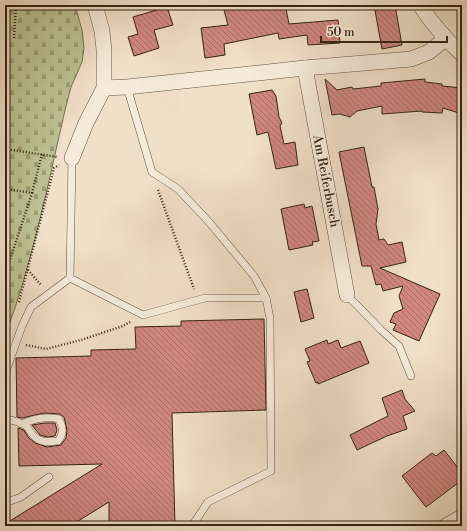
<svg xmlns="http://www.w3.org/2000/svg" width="467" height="531" font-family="'Libre Bodoni',serif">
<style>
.cemetery{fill:url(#cemetery-stones);stroke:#787352}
.building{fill:url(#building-back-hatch);stroke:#352411}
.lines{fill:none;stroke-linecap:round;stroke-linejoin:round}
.service-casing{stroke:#64533f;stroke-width:8}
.minor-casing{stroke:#64533f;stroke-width:16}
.path{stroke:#352411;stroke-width:2.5;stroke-dasharray:1 2;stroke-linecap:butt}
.service{stroke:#f6ebdb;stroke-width:7}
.minor{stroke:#f6ebdb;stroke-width:15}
.labels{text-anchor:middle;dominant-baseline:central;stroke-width:3;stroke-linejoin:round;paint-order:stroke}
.street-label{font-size:13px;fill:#352411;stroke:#f6ebdb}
</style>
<defs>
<pattern id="cemetery-stones" width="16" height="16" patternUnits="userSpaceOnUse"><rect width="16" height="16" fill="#bcc294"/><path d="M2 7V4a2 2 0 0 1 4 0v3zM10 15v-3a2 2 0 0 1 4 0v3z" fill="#9a9d77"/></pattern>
<pattern id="building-back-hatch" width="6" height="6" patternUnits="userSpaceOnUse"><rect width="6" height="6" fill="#d08780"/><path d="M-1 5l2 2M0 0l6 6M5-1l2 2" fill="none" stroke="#aa6e67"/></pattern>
</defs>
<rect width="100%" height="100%" fill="#f1e0c8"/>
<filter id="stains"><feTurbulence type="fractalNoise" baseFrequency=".005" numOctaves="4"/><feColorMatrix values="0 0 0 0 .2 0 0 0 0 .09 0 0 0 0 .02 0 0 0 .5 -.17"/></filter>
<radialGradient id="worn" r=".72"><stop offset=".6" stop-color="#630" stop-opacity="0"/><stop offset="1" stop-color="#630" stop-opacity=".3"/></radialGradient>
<path class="cemetery" d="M 5,5 L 75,5 L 82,30 L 84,48 L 82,62 L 71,87 L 66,106 C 48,183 33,262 5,336 Z"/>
<g class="building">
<polygon points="247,5 272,5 275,7 280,5 286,9 289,24 338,20 340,43 308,45 307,35 279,39 278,33 224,44 225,55 205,58 201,28 228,25 224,10"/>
<polygon points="374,5 395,5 402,45 382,49"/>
<polygon points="167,7 173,25 154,30 159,48 134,56 128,37 138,34 133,17"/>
<polygon points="325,79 337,90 352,87 353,89 381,86 381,83 425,79 425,82 442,84 442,86 462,88 462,114 443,108 442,113 422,112 422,111 382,114 382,106 357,111 350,117 340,114 332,115"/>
<polygon points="272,90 276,96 279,117 282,123 280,126 284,144 295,142 298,165 276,169 268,132 257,135 249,94"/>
<polygon points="364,147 372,187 374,187 378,209 376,224 379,240 384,239 388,245 402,242 406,262 380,268 440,294 419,341 393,330 396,324 390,322 394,313 403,309 399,296 403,286 383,291 381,284 376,285 371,266 362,266 339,152"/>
<polygon points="304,204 305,208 312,206 319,241 312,242 313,245 289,250 281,209"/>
<polygon points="307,289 314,318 301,322 294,292"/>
<polygon points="264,319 266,410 172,413 175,526 109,526 109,502 70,526 5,526 5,524 102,464 19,466 18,428 24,430 28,437 35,443 47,447 61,445 66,438 67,430 64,417 60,414 44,413 22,418 17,417 16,358 91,356 91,350 136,349 135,327 181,326 181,321"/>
<polygon points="327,340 328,344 338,340 341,348 360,341 369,363 318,384 318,382 316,383 307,362 310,361 305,349"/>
<polygon points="402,390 405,399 415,411 403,416 407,429 387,436 357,450 350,435 388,416 382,398"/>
<polygon points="45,423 55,423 57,430 55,436 47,437 40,435 32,425"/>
<polygon points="444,450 462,473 462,480 426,507 402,476 432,453 436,456"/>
</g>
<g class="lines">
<defs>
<g id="service">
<polyline points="127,87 152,172 178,189 209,222 254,276 266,298"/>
<polyline points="72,158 70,278 143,315 205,298 266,298 270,318 271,471 208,502 192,526"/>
<polyline points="347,295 381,330 399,346 411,376"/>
<polyline points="5,374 22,326 31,307 70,278"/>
<path d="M 5,419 C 11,420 21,422 26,426 C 29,428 30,432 32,434 C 39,443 48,442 58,441 C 64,433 63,428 59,419 C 45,416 34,419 21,424"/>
<polyline points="5,503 21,497 49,477"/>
</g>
<g id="minor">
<path d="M 420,5 C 433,25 444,38 462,54"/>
<polyline points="305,68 347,295"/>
<polyline points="104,88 127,87 305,68 411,59 429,52 445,39"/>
<polyline points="72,158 86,123 104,88 104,50 102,31 95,5"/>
<polyline points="446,526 462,517"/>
</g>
</defs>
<use href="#service" class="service-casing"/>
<use href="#minor" class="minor-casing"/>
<g class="path">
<polyline points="14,38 16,5"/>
<polyline points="5,149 58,157"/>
<polyline points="5,189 32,193 5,275"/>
<polyline points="158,190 194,289"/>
<polyline points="32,193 42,154"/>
<polyline points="28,270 41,285"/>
<polyline points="19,302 54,168 59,165"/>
<polyline points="26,345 46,349 81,340 123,326 130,322"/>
</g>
<use href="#service" class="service"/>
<use href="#minor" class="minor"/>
</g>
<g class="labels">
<g class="street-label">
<text transform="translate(326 181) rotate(79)">Am Reiferbusch</text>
</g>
</g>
<rect width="467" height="531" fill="none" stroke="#f1e0c8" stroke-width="20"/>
<rect x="6" y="6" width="455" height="519" fill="none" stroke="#352411" stroke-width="2"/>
<rect x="10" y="10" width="447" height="511" fill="none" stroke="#352411"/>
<path d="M321 36v6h126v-6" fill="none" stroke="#352411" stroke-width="2"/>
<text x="327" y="36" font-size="12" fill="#352411" stroke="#f6ebdb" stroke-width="3" paint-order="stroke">50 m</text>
<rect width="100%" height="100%" filter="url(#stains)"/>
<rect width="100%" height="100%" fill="url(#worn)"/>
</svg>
